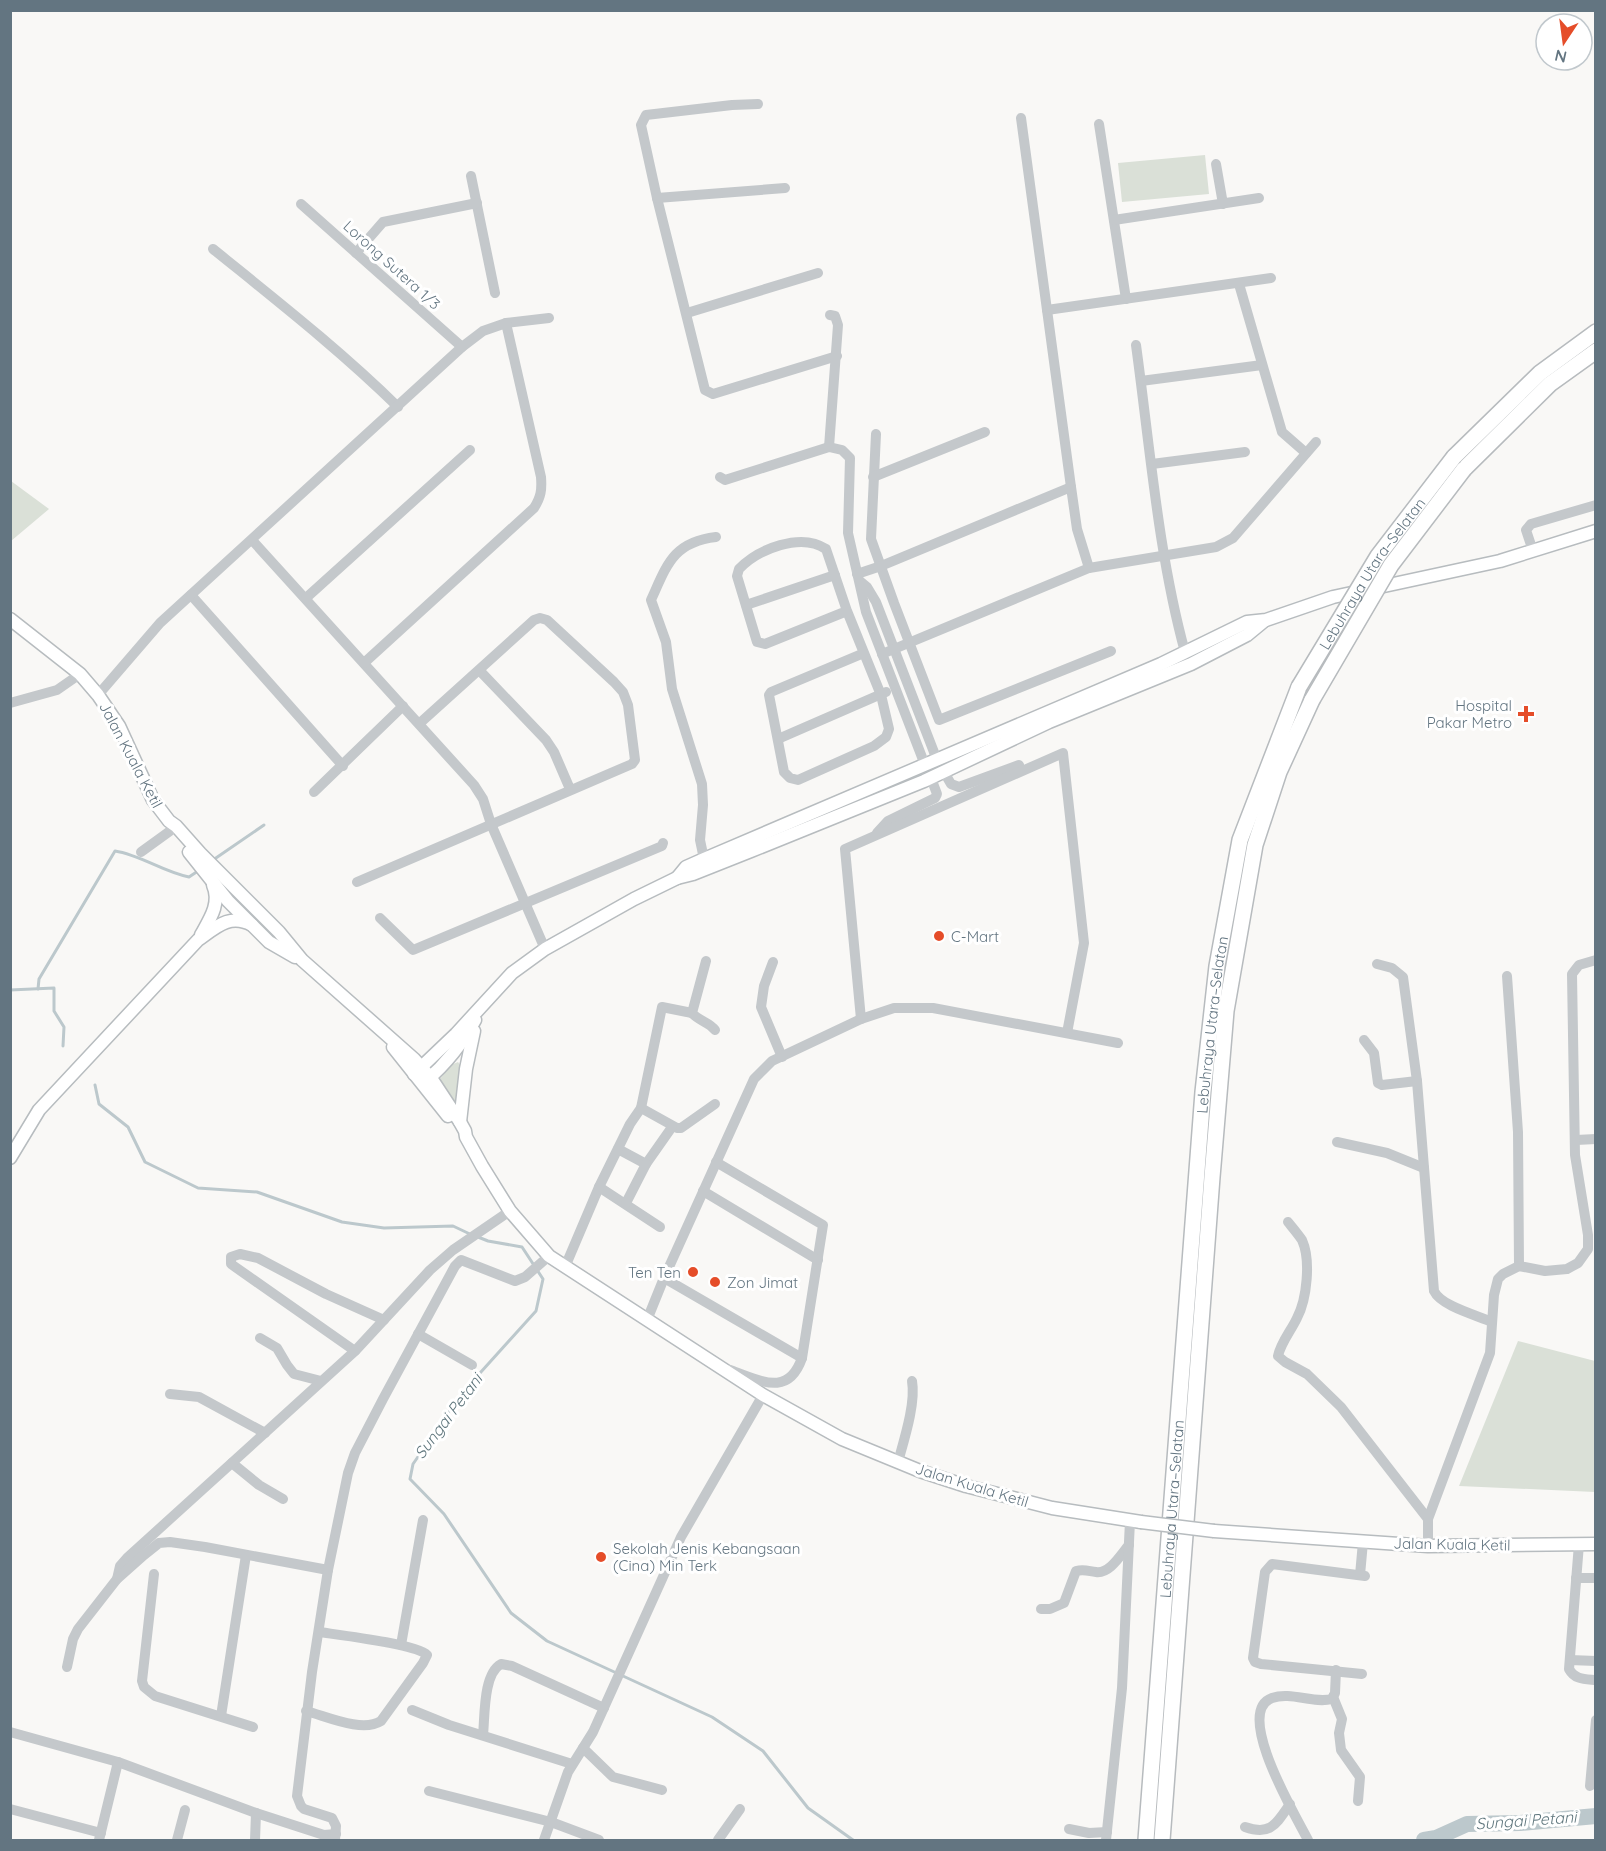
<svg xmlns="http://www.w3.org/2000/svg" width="1606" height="1851" font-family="Quicksand,sans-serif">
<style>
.green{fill:#dae0d7}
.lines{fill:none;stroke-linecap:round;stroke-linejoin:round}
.stream{stroke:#bcc8cc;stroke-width:3}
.river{stroke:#bcc8cc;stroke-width:16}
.major-casing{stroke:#b7bcbf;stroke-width:15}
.highway-casing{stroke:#b7bbbe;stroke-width:18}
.minor{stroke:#c4c8cb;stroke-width:10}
.major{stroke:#fff;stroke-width:12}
.highway{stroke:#fff;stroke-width:15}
.major-bridge-casing{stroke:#b7bcbf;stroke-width:15;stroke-linecap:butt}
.highway-bridge-casing{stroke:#b7bbbe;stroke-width:18;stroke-linecap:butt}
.major-bridge{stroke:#fff;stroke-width:12}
.highway-bridge{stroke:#fff;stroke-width:15}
.poi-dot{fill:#e54d29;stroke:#fff;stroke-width:2}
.labels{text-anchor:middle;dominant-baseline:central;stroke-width:6;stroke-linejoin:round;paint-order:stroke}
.street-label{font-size:15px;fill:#637581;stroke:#fff}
.poi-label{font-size:15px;fill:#637581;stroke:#fff;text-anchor:start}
.water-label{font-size:16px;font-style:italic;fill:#5e757c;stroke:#fff}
</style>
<rect width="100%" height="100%" fill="#f9f8f6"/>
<g class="green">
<polygon points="1205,155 1209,194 1122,202 1118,163"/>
<polygon points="11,481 49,509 11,541"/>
<polygon points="458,1062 462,1068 459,1108 440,1079 451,1065"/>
<polygon points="1518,1341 1595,1361 1595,1492 1459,1486"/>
</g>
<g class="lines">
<g class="stream">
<polyline points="213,860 264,825"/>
<path d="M 38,989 L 39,979 L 115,851 C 141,855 163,872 189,877 L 198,871"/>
<polyline points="10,990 54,988 54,1011 64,1027 63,1046"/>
<polyline points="95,1085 99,1104 128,1127 145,1162 198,1188 257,1192 342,1222 384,1228 453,1226 472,1235"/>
<polyline points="478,1237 488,1241 522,1247 543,1279 536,1311 462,1393 413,1464 410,1479 444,1514 511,1613 547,1641 712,1717 763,1751 808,1808 853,1840"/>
</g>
<polyline class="river" points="1424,1840 1436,1838 1467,1824 1520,1823 1596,1816"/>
<defs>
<g id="major">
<polyline points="10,619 80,674 98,695 119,726 153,800 169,821 176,826 200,853 279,932 302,960 414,1059 431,1078 460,1122 465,1131 466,1137 482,1166 510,1211 549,1256 763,1395 842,1439 920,1471 966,1486 1052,1508 1141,1522"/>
<polyline points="189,852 228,901 269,942 295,957"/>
<polyline points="677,878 686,867 704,859 1161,664 1247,622 1266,620 1333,597 1500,561 1596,531"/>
<path d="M 201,935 C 210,919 221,903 213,885"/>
<polyline points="393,1047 448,1116"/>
<polyline points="414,1074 456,1034 512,973 545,949 634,899 677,878 693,874 751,851 924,781 1049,722 1191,664 1247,635 1264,621"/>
<path d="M 426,1081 C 447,1063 462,1044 475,1020"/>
<polyline points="460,1122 466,1069 474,1031"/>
<path d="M 10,1158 L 39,1110 L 198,940 C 216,927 230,913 252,925"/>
<polyline points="1214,1531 1428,1546 1596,1544"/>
</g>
<g id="highway">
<polyline points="1454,457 1540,373 1596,332"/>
<polyline points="1464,469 1550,384 1596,351"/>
<path id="s1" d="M 1146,1840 L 1203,1092 L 1217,966 L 1240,840 L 1299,687"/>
<polyline points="1162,1840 1212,1177 1226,1011 1255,845 1279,772 1312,700"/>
</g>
</defs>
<use href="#major" class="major-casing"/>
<use href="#highway" class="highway-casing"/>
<g class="minor">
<polyline points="758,104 732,105 646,115 641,125 657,198 705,390 713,394 837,356"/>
<polyline points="1021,118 1071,487 1077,529 1089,568"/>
<polyline points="1099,124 1126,299"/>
<polyline points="1216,164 1223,204"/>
<polyline points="471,176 495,293"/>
<polyline points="657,198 785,188"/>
<polyline points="301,204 462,347"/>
<polyline points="1114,220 1259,198"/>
<path d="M 213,249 C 276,300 340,350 398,407"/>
<polyline points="356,253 383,222 477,203"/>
<polyline points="1239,284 1282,432 1306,453"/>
<polyline points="1047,310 1271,278"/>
<polyline points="687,313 818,273"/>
<polyline points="506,323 549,318"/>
<path d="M 1136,345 C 1150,447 1158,553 1185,652"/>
<polyline points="1141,381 1262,365"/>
<polyline points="876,434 871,539 894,603 939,720 1111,651"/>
<polyline points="829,447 838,325 835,316 830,315"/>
<polyline points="1152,464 1245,452"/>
<polyline points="720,477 725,480 829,447 842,450 850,458 848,533 866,612 925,765"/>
<polyline points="873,477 985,432"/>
<polyline points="252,540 474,785 483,799 491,824 545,949"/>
<polyline points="1533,551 1526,530 1531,524 1596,505"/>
<polyline points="857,574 881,566 1071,487"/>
<polyline points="861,582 867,587 876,602 937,760"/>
<polyline points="191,595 343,766"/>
<polyline points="306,598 470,450"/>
<polyline points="746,605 835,575"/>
<path d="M 847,611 L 826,549 C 801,532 758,549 739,569 L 737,576 L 757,642 L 765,644 L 847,611 L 881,695 L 889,729 L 886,737 L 874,746 L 798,780 L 790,778 L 784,772 L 769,695 L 771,692 L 864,653"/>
<polyline points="882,654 1089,568 1216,547 1233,538 1316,442"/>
<polyline points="480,671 546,740 554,752 570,789"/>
<path d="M 98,695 L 160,623 L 462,347 L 483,331 L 506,323 L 541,477 C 542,490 541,497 534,508 L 364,663"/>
<polyline points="10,703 57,690 80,674"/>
<polyline points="778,739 886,692"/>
<polyline points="944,772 951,784 959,787 1019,765"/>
<polyline points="314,792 403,706"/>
<polyline points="877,833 888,821 935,798 937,794 931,778"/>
<polyline points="141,852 170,831"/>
<path d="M 704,859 L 700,840 L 703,805 L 702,784 L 672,689 L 666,642 L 651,600 C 667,565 673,542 716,537"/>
<polyline points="357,882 632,764 635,760 628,705 623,692 614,682 547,620 540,618 534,620 420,723"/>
<polyline points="380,918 413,950 662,846 663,843"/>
<path d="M 706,961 L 692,1013 C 699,1021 709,1022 715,1030"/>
<polyline points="773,962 764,986 761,1007 782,1057"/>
<path d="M 1377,964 L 1392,968 L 1403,977 L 1417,1081 L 1434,1291 C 1441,1306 1476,1315 1492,1322"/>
<polyline points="1507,976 1518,1132 1519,1266"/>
<polyline points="861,1019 845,849 1063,753 1084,943 1067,1033"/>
<polyline points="1364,1040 1374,1053 1378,1083 1382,1085 1417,1081"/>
<polyline points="641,1108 677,1128 681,1128 715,1104"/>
<polyline points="1576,1140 1596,1139"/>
<polyline points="1337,1142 1387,1153 1424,1168"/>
<polyline points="618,1149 646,1164 672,1127"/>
<path d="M 716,1162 L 823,1225 L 802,1358 C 788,1398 760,1380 730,1370"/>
<polyline points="599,1187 660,1227"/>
<polyline points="703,1191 818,1260"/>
<polyline points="626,1203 646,1164"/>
<path d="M 1288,1222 C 1292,1227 1298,1234 1302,1240 C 1311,1260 1307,1299 1297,1318 C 1291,1331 1281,1342 1278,1356 L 1285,1362 L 1307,1374 L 1341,1407 L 1428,1519"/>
<polyline points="565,1267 599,1187 630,1124 641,1108 662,1007 692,1013"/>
<polyline points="664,1278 802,1358"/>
<polyline points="647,1320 664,1278 754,1079 772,1061 861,1019 894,1008 933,1008 1118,1043"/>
<polyline points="418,1334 472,1365"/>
<polyline points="260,1338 277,1348 287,1365 294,1374 321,1381"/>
<polyline points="355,1351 231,1264 231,1257 240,1254 258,1258 326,1294 384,1320"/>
<polyline points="170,1394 199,1397 265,1433"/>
<path d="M 898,1462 C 904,1440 916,1403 912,1381"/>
<polyline points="232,1463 259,1485 283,1499"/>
<path d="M 1579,1544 L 1569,1669 C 1575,1680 1585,1679 1596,1680"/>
<polyline points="1428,1546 1428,1519 1490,1353 1494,1295 1498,1279 1503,1274 1519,1266 1545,1271 1567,1269 1578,1263 1588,1249 1588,1235 1575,1155 1572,974 1579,965 1596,960"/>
<polyline points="154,1574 142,1681 144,1687 155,1696 253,1727"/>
<polyline points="1360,1575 1363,1542"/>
<polyline points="1576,1578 1596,1578"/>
<polyline points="117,1579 120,1566 127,1558 355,1351 430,1270 453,1250 510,1211"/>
<path d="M 1041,1609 L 1050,1609 L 1064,1603 L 1076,1571 C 1084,1569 1088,1571 1096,1572 C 1110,1574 1121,1554 1129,1545"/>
<polyline points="401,1645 423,1520"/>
<polyline points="1570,1660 1596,1661"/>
<polyline points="67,1667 73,1639 78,1629 117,1579 144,1555 159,1543 170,1542 205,1547 328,1570"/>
<polyline points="1362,1674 1261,1664 1255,1662 1253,1658 1265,1572 1272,1564 1365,1576"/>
<polyline points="1333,1697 1342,1719 1339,1733 1341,1750 1360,1777 1358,1801"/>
<polyline points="412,1710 449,1725 572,1764"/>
<path d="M 306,1711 C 326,1716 362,1733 381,1721 L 423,1663 L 427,1655 C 416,1644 339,1635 319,1632"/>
<polyline points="221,1716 246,1555"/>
<polyline points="10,1732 118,1762 256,1813 255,1840"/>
<path d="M 483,1735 C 485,1716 483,1674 501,1664 L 512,1666 L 604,1708"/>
<polyline points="583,1748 613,1777 662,1790"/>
<polyline points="1590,1786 1596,1720"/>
<polyline points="429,1791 551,1822 599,1840"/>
<polyline points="10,1809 101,1833"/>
<polyline points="256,1813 324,1835 336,1834"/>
<path d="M 1245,1827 C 1271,1836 1276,1824 1290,1804"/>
<polyline points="1069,1829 1089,1833 1107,1832"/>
<polyline points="99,1840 118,1762"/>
<polyline points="177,1840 185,1810"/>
<polyline points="335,1840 336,1826 332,1818 304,1809 301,1806 297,1796 312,1672 328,1570 348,1473 355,1453 383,1399 455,1266 461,1260 515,1281 525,1277 549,1256"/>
<polyline points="544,1840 568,1772 593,1732 681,1537 763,1395"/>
<polyline points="718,1840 740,1809"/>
<polyline points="1106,1840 1122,1688 1130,1521"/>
<path d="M 1308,1840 C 1297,1818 1233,1712 1272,1698 C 1291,1691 1313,1704 1332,1699 L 1335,1693 L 1336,1670"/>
</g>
<use href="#major" class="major"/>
<use href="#highway" class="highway"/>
<defs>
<polyline id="major-bridge" points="1141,1522 1214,1531"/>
<g id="highway-bridge">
<path id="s2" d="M 1299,687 L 1378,556 L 1454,457"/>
<polyline points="1312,700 1391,565 1464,469"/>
</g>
</defs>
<use href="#major-bridge" class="major-bridge-casing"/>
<use href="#highway-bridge" class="highway-bridge-casing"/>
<use href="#major-bridge" class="major-bridge"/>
<use href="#highway-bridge" class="highway-bridge"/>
</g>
<g class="poi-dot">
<path d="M1523 705h6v6h6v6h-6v6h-6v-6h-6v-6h6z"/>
<circle cx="939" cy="936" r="6"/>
<circle cx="693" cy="1272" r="6"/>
<circle cx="715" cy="1282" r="6"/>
<circle cx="601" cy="1557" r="6"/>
</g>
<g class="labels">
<g class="street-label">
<text transform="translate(392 265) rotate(42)">Lorong Sutera 1/3</text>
<text stroke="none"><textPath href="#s2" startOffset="135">Lebuhraya Utara–Selatan</textPath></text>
<text transform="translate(131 755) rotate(62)">Jalan Kuala Ketil</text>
<text stroke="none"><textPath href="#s1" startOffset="818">Lebuhraya Utara–Selatan</textPath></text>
<text transform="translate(972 1485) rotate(17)">Jalan Kuala Ketil</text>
<text stroke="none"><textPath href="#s1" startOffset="332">Lebuhraya Utara–Selatan</textPath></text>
<text transform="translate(1452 1544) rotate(1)">Jalan Kuala Ketil</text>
</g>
<g class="poi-label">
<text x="1512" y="705" text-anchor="end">Hospital<tspan x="1512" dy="17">Pakar Metro</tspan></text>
<text x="951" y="936">C-Mart</text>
<text x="681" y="1272" text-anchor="end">Ten Ten</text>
<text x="727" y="1282">Zon Jimat</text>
<text x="613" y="1548">Sekolah Jenis Kebangsaan<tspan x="613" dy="17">(Cina) Min Terk</tspan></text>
</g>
<g class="water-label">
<text transform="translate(448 1416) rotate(-53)">Sungai Petani</text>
<text transform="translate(1526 1820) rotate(-4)">Sungai Petani</text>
</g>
</g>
<rect width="1606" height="1851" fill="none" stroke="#637581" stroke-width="24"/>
<g transform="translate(1564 42) rotate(193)"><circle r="28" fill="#ffffff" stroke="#c1c8cd" stroke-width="1.5"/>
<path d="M0-4.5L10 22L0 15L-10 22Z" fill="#e54d29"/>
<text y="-9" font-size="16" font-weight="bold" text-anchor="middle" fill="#637581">N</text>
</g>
</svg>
